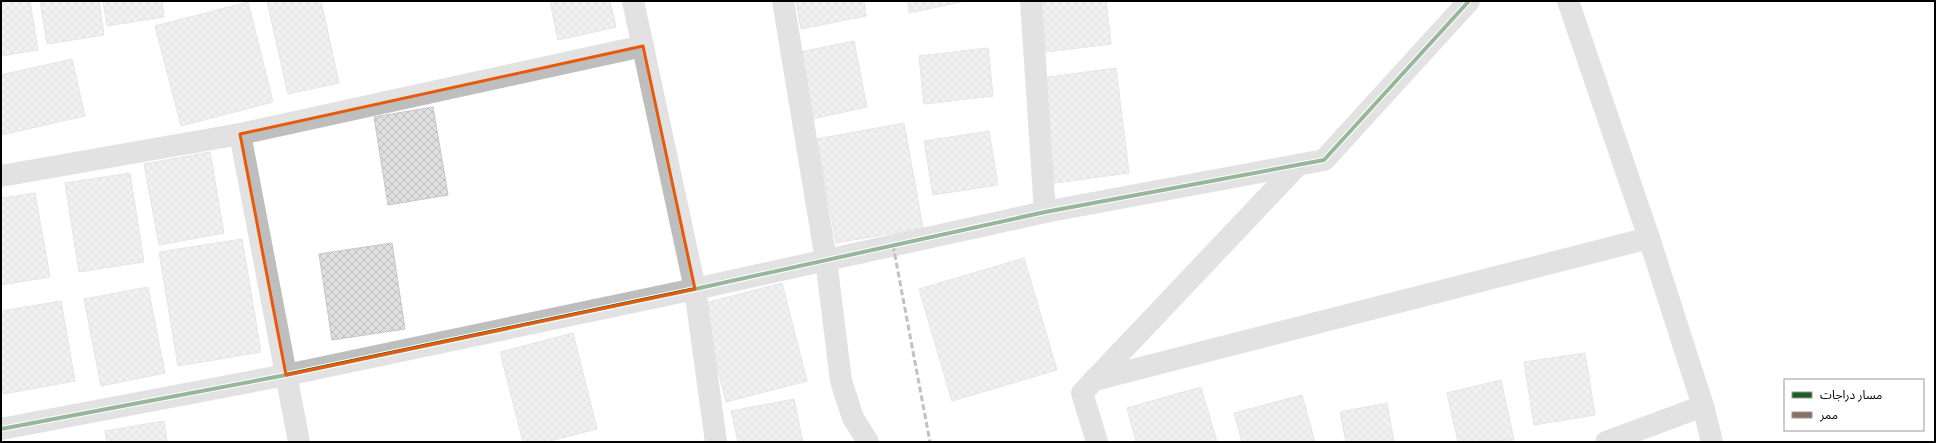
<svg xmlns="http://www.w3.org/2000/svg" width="1936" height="443" font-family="'IBM Plex Sans','Noto Sans Arabic',sans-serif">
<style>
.building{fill:url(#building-cross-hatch);stroke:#c6c6c6}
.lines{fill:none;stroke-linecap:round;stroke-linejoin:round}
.street{stroke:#bebebe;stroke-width:22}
.quiet{stroke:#8d6e63;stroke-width:3;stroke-dasharray:6 3;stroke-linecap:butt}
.cycleway-casing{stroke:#fff;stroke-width:6}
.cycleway{stroke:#1b5e20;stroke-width:4}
.marked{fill:none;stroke:#e8590c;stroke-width:3;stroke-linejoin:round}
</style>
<defs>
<pattern id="building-cross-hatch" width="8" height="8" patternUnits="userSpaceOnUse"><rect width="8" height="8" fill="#dfdfdf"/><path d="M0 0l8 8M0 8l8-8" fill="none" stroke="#bebebe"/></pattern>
</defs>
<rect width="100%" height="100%" fill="#fff"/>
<g class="building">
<polygon points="1,1 30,1 38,50 1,56"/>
<polygon points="40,1 99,1 104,35 47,44"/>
<polygon points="103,1 162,1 164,17 107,26"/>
<polygon points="267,1 321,1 339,83 288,94"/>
<polygon points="550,1 610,1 616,27 558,40"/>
<polygon points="796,1 864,1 866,16 801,29"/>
<polygon points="908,1 966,1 909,13"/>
<polygon points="1040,1 1106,1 1111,44 1046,52"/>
<polygon points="248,2 273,102 181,126 155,26"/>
<polygon points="854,41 867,107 808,120 795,53"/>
<polygon points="988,48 993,96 924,104 919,56"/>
<polygon points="72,59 85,116 1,135 1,75"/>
<polygon points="1116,68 1129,173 1055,183 1041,78"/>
<polygon points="433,107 448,195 388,205 374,117"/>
<polygon points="904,123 923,228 836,243 817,139"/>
<polygon points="989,131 998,185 933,195 924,141"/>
<polygon points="210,152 224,233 159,245 144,164"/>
<polygon points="130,173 144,262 79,272 65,183"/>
<polygon points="35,193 50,277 1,285 1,198"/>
<polygon points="242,239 261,352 178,366 159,252"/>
<polygon points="392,243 405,329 332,340 319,254"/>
<polygon points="1024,258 1057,370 952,401 919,289"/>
<polygon points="782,283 807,381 726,402 701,304"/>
<polygon points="148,287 165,373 101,386 84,299"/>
<polygon points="61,301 75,381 3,394 1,382 1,311"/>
<polygon points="573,333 597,429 546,442 523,442 500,352"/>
<polygon points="1585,353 1595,415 1534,425 1524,362"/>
<polygon points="1501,380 1514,440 1458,442 1447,393"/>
<polygon points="1201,387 1217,442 1136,442 1127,408"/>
<polygon points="1302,395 1315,442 1242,442 1234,413"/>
<polygon points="794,399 803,442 738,442 731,411"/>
<polygon points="1387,403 1394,442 1346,442 1340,412"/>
<polygon points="164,421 167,442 107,442 105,431"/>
</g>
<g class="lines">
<g class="street">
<polyline points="633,1 695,289 716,442"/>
<polyline points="783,1 826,260 841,381 853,418 868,442"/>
<polyline points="1031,1 1045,212"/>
<polyline points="1568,1 1649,238 1703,406 1712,442"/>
<polyline points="240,134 299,442"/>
<polyline points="1,176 240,134 643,46"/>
<polyline points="1094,380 1649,238"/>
<polyline points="1,429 286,375 695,289 1045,212 1324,160 1469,1"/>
<polyline points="1097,442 1082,393 1297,166"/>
<polyline points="1606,442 1703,406"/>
</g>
<polyline class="quiet" points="893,245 930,442"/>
<defs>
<polyline id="cycleway" points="1,429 286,375 695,289 1045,212 1324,160 1469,1"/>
</defs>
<use href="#cycleway" class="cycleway-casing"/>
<use href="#cycleway" class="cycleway"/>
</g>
<path d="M0 0H1936V443H0ZM 643,46 L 695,289 L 286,375 L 240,134 Z" fill="#fff" fill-opacity=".55" fill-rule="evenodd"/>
<path class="marked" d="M 643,46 L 695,289 L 286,375 L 240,134 Z"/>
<rect width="1936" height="443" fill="none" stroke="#000000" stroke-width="4"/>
<rect x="1784" y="379" width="140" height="52" fill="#ffffff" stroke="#999999"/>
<rect x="1792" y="392" width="20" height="6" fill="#1b5e20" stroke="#999999"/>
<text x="1820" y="399" font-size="12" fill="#000000">مسار دراجات</text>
<rect x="1792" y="412" width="20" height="6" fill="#8d6e63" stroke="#999999"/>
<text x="1820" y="419" font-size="12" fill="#000000">ممر</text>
</svg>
